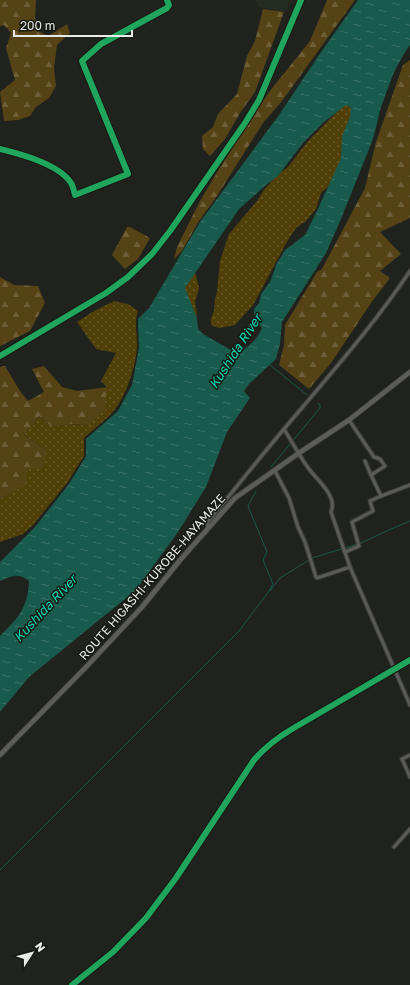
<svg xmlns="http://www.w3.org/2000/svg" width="410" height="985" font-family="'Golos Text',sans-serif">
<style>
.built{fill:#242b20}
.grass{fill:url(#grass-dots)}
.forest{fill:url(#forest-firs)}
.water{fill:url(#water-ripples);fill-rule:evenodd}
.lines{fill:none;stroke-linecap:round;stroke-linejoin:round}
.stream{stroke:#185a4c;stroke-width:1}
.minor-casing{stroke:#3c3d3b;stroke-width:5}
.tertiary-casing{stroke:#3c3d3b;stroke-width:6}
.secondary-casing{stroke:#3c3d3b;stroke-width:6}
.minor{stroke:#5a5a58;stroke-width:3}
.tertiary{stroke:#5a5a58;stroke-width:4}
.secondary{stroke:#5c5c5a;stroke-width:4.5}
.cycleway-casing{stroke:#161a13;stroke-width:8}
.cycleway{stroke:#20a55d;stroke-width:6}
.labels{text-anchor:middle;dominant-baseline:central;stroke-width:3;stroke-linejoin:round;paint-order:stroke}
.street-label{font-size:12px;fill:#e8ebe7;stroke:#161a13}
.water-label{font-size:13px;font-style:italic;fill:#03dfbb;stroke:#161a13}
</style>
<defs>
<pattern id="grass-dots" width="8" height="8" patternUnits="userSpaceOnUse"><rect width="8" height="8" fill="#513f08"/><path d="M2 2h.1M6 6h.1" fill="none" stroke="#6a5b2c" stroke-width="1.8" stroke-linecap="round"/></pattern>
<pattern id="forest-firs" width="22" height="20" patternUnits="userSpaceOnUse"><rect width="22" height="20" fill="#554315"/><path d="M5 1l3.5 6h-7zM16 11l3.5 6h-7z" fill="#6d5e37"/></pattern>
<pattern id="water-ripples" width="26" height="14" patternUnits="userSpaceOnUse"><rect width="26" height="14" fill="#185a4c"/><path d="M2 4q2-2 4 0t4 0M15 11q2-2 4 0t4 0" fill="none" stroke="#3a7266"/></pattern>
</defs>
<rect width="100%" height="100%" fill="#20221e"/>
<polygon class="built" points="256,0 291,0 286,12 259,7"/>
<g class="grass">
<polygon points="350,99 359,116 332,183 321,193 316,209 305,222 297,227 288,240 253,305 235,325 219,328 211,325 211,318 214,311 215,299 217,292 220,261 229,234 257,201 263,191 278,174 288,167 308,141"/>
<polygon points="193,273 196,275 199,288 195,302 197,315 191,324 175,296"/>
<path d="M 114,301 L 128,304 L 138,311 C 134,321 137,333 137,344 C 137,363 127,393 116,408 C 109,418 93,429 84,438 L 84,456 L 67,483 L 33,525 L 23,534 L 0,542 L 0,498 L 5,496 L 27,468 L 47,451 L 24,435 L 39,416 L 52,427 L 72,424 L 89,425 L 107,387 L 101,381 L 116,353 L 96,349 L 77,322 L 94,311 Z"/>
</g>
<g class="forest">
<polygon points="0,0 36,0 35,18 40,32 48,36 67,24 70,33 57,45 54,68 56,86 49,98 36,107 30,116 18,120 4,121 0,92 15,80 6,48 11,33 4,25 0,26"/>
<polygon points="327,0 355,0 282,101 263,123 217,196 199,221 182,251 174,259 177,247 200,201 219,169 269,92 310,41"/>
<polygon points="263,9 284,12 255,92 240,113 225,139 210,156 203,149 202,136 213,127 218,114 237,94 247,56 255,41"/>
<polygon points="410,60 410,218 380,232 401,254 380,271 390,278 371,303 331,363 309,389 279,365 284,345 285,325 317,272 322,269 365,188 376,142 403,65"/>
<polygon points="127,227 130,227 150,238 138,259 125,269 112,255"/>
<polygon points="0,277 14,285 38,286 45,303 30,331 0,346"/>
<polygon points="5,366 20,391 28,401 44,392 32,369 44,366 62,387 77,391 107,387 104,411 89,425 72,424 52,427 39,416 24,435 47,451 42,469 28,468 26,484 5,496 0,498 0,367"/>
</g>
<path class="water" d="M 358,0 L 410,0 L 410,45 L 405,52 L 394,72 L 381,107 L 373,139 L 341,219 L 326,253 L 282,322 L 280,344 L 276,359 L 249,384 L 244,391 L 250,398 L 227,432 L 206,487 L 178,532 L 136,590 L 29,677 L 0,712 L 0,636 C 18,618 28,608 29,581 C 18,572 12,576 0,581 L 0,562 L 35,527 L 69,484 L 86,456 L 86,439 L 118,411 L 132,385 L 139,348 L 138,319 L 149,308 L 200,222 L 279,115 L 321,52 ZM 346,105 L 351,108 L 350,117 L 342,136 L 341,158 L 317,211 L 305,235 L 285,250 L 277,263 L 270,282 L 261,294 L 259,303 L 254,309 L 254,317 L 242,336 C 250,334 252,328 259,324 L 262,328 C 257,339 250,346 239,353 L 229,349 L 203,334 L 198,329 L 197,318 L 185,288 L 239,209 L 266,185 L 278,176 L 303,143 L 324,122 Z"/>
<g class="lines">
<g class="stream">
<polyline points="270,365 307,395"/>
<polyline points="271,467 320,408 320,405 318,403"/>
<polyline points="312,558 361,543 391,529 410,521"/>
<polyline points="270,591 280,578 309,560"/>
<polyline points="0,870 239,631 269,591 273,584 263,560 267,552 248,506 256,491"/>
</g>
<defs>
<g id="minor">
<path d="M 0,149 C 20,154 59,164 71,183 C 73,186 74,191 75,195 L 128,174 L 82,61 L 101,44 L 167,8 L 169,5 L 167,0"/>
<polyline points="0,356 106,293 128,277 152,254 170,231 245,123 259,100 301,0"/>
<path d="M 284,429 C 292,442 300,457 309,469 C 317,480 338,496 331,512 L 350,567 L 410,705"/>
<polyline points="365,461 371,475"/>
<polyline points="275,471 289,498 298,527 305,542 316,577 317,578 350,567"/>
<polyline points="381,496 410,485"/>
<path d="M 208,527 L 207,523 C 238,485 269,446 301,409 C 339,364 378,319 410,271"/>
<polyline points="345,552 359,546 352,522 373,511 370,501 381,496 371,475 385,466 380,459 374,457 349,420"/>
<polyline points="410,755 402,759 410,777"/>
<polyline points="394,847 410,829"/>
</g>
<path id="tertiary" d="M 72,985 L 113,952 L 146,918 L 176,878 L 254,760 C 265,747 277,738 292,729 L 410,660"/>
<polyline id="secondary" points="0,755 87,666 142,607 181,559 235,498 299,453 349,420 410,372"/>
</defs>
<use href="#minor" class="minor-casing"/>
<use href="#tertiary" class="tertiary-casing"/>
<use href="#secondary" class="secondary-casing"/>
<use href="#minor" class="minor"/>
<use href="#tertiary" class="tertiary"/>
<use href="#secondary" class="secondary"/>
<defs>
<g id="cycleway">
<path d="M 0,149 C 20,154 59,164 71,183 C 73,186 74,191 75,195 L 128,174 L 82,61 L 101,44 L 167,8 L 169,5 L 167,0"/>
<polyline points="0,356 106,293 128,277 152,254 170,231 245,123 259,100 301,0"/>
<path d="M 72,985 L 113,952 L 146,918 L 176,878 L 254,760 C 265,747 277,738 292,729 L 410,660"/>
</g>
</defs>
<use href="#cycleway" class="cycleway-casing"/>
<use href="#cycleway" class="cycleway"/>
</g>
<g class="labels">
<g class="street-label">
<text transform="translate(152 577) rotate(-49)">ROUTE HIGASHI-KUROBE-HAYAMAZE</text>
</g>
<g class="water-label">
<text transform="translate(235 351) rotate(-57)">Kushida River</text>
<text transform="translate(45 608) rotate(-47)">Kushida River</text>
</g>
</g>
<g transform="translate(32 953) rotate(54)" stroke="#161a13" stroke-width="3" paint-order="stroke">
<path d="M0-3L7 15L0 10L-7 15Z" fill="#e8ebe7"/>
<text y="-6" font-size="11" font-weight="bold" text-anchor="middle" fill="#e8ebe7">N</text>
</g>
<path d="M14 30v6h118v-6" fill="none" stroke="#e8ebe7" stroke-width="2"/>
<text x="20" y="30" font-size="12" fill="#e8ebe7" stroke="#161a13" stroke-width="3" paint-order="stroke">200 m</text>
</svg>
